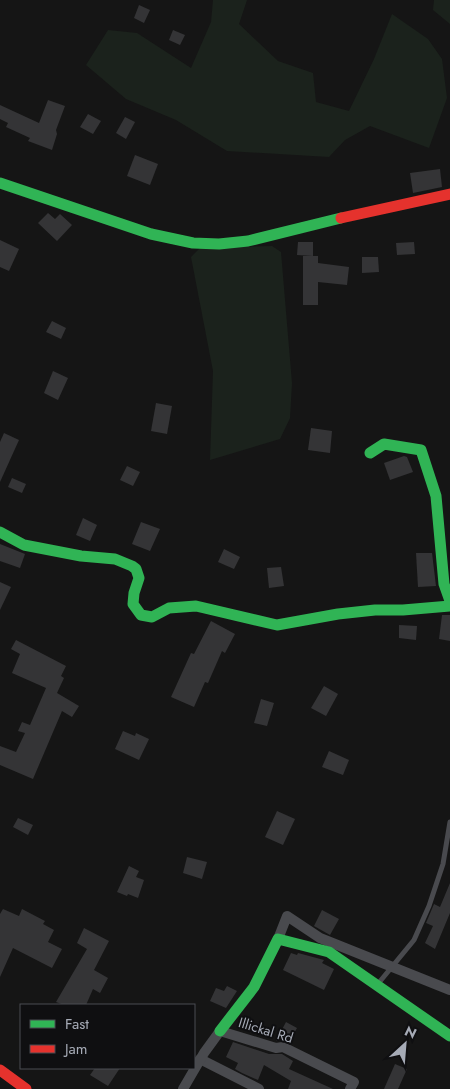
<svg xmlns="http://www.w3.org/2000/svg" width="450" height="1089" font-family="Jost,sans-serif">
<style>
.green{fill:#1b221c}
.building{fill:#343436}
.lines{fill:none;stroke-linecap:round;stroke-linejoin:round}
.lane{stroke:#494a4e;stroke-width:5}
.street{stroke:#494a4e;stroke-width:10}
.fast{stroke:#30b455;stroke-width:11}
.jam{stroke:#e5322d;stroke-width:11}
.labels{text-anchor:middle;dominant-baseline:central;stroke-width:4;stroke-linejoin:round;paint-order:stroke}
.street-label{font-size:14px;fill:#a6abb6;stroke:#0f0f11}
</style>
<rect width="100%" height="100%" fill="#151515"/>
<g class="green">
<polygon points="213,0 247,0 239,24 278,61 313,73 316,102 349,111 374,59 392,14 428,39 442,59 447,98 429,148 370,126 345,140 329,157 227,151 176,120 126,99 86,65 108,30 137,33 191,68 211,22"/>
<polygon points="434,0 450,0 450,24 433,10"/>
<polygon points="272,246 281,252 292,383 290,418 280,439 210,460 213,371 191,257 200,248"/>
</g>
<g class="building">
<polygon points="139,5 150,10 144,23 134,18"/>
<polygon points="173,30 185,35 180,45 169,40"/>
<polygon points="48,100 65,106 56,130 57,134 52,150 28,141 30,138 6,127 8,123 0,119 0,105 39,123"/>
<polygon points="88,114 101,121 93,134 80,127"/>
<polygon points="125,117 135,122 126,139 116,133"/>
<polygon points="135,155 158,164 150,185 127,176"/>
<polygon points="440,169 442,187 413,193 410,173"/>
<polygon points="48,213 55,219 60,214 72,225 57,241 38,223"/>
<polygon points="0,240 19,249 9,271 0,267"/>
<polygon points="298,242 313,242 313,256 297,255"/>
<polygon points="414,242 415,254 397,255 396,243"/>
<polygon points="303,256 318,256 318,263 349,267 347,285 318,282 318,305 303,305"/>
<polygon points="362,257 378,257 379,272 362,273"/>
<polygon points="52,321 66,328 61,339 46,332"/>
<polygon points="53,371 68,378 58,400 44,393"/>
<polygon points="156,403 172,406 167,434 151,431"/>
<polygon points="311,428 332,431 330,453 308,450"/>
<polygon points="4,433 19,440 0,482 0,442"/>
<polygon points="404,456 407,457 413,472 390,480 384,463"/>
<polygon points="127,466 140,472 133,486 120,480"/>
<polygon points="12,478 26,484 22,493 8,487"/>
<polygon points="83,518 97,525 90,541 76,535"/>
<polygon points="141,522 160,529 150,551 132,544"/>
<polygon points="0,544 25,554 20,568 0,561"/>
<polygon points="224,549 240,557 234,569 218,562"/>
<polygon points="416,553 432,553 436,586 418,587"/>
<polygon points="281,567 284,586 269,588 267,568"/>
<polygon points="0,582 11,587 0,610"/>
<polygon points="442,615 450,615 450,641 439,639"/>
<polygon points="211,621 235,634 225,653 222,651 208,683 205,682 194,707 171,697 191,653 194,654"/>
<polygon points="399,625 417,626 416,640 399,638"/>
<polygon points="16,640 66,666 61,676 64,678 57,693 79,706 72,717 62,711 33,779 0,765 0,746 16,752 25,733 18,731 22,722 30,725 46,688 12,673 20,654 11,649"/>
<polygon points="324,686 338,694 326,716 311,708"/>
<polygon points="261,699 274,703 267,726 254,723"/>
<polygon points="123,731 135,736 136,733 149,739 139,760 115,749"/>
<polygon points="329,751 349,760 343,775 322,767"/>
<polygon points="277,811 295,819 283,845 265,837"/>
<polygon points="18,818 33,825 28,835 13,827"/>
<polygon points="187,857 207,862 202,879 183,873"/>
<polygon points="129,866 139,871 136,877 144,880 138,898 128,894 127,896 117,892"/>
<polygon points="450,883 450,913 435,949 425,943 433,926 426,923 434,904 440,907"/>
<polygon points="3,909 19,916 22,909 45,921 43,924 54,930 48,942 62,949 52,968 13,948 0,977 0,914"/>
<polygon points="322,910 339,919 330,935 314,926"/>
<polygon points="84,928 109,941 94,970 108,978 100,993 93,989 86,1005 64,1005 56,1002 87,949 77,943"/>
<polygon points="291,953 297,955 298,953 324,960 322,963 334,969 324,990 283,970"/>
<polygon points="227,986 237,991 226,1008 210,1001 216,988 224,991"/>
<polygon points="286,1022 297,1028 289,1042 283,1040 276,1041"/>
<polygon points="233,1042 269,1054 282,1054 293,1061 289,1069 333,1089 288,1089 291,1081 264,1065 258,1080 242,1073 235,1069 238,1063 226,1057"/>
<polygon points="395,1064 407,1069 398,1089 384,1089"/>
<polygon points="95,1068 120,1068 108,1086 90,1075"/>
</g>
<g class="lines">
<polyline class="lane" points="377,985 414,940 429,906 443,864 450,822"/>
<g class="street">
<polyline points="278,939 287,916 320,938 450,990"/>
<polyline points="200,1059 259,1089"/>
<polyline points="183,1089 204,1053 220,1031 276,1048 283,1047 354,1082 350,1089"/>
</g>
<g class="fast">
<polyline points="0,183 151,234 193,243 219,244 248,241 341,218"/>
<polyline points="370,453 384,444 421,450 436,496 444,584 450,601"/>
<polyline points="0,532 24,545 81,556 115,559 132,566 136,569 139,578 134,593 133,604 141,615 152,617 169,608 196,606 277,625 338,614 375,610 403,610 450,606"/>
<polyline points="220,1031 254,987 278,939 329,952 450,1036"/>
</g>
<g class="jam">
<polyline points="341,218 450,194"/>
<polyline points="0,1070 26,1089"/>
</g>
</g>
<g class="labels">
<g class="street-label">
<text transform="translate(266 1030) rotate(17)">Illickal Rd</text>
</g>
</g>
<rect x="20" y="1004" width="175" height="65" fill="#0f0f11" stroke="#4b4d53"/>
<rect x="30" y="1020" width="25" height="8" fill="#30b455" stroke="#4b4d53"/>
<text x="65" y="1029" font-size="15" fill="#a6abb6">Fast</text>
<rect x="30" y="1045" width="25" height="8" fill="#e5322d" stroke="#4b4d53"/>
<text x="65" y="1054" font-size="15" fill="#a6abb6">Jam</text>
<g transform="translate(405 1044) rotate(26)" stroke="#0f0f11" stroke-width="4" paint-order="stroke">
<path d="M0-4L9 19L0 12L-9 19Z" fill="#a6abb6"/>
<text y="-8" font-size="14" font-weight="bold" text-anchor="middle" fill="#a6abb6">N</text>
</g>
</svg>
